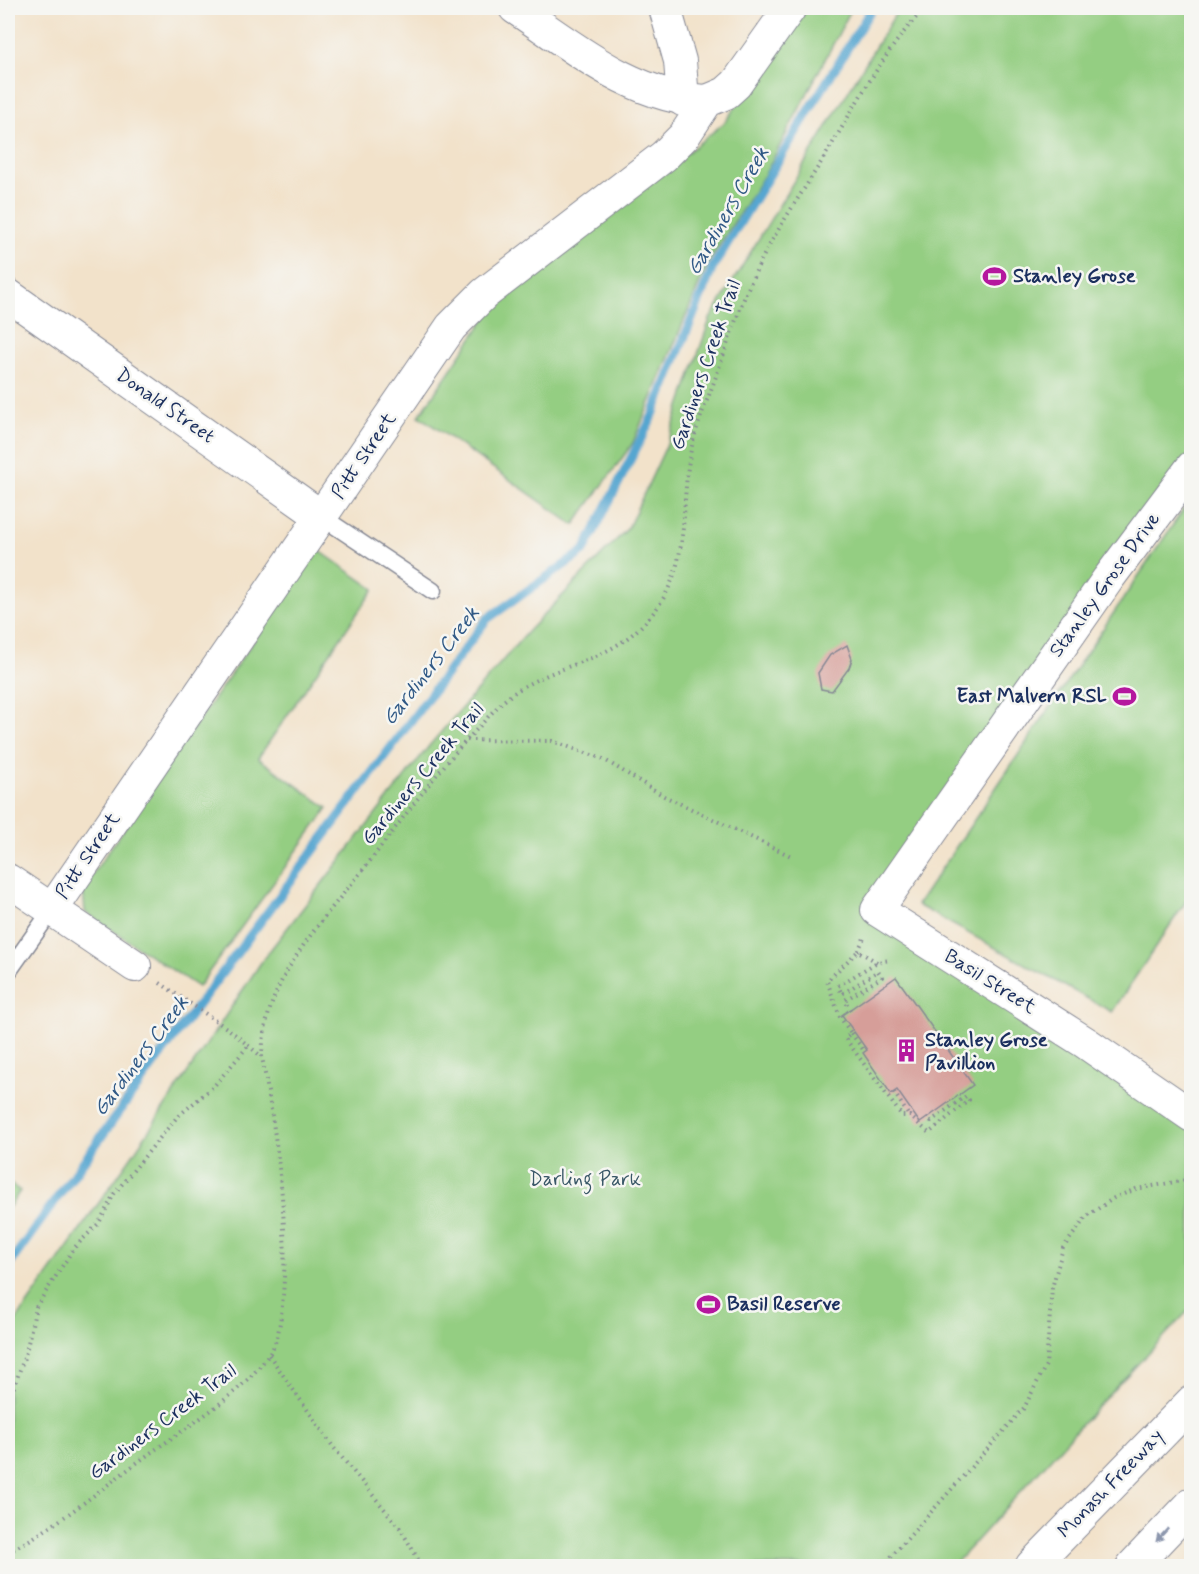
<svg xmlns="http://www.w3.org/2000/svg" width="1199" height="1574" font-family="Mynerve,sans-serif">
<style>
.green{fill:#94ce82;stroke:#587e70;stroke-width:1.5}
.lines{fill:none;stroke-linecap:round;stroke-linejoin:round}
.stream{stroke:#56a6d0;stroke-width:9}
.building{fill:#d69e99}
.lane-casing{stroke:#868894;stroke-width:19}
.street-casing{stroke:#868894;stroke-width:34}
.highway-casing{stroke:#868894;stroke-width:35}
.path{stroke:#868894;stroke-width:4;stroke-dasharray:1.5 4.5;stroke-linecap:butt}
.lane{stroke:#fff;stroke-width:16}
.street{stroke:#fff;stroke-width:32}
.highway{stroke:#fff;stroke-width:33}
.oneway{fill:#8d97ae}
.labels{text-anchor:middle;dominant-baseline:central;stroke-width:5;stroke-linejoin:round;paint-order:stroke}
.poi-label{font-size:20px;font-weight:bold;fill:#1b2f5e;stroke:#f6f6f2;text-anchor:start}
.street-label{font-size:20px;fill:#1b2f5e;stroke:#f6f6f2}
.park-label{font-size:20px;fill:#395767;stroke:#f6f6f2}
.water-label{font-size:21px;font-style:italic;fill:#305986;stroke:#f6f6f2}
</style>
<rect width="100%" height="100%" fill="#f6f6f2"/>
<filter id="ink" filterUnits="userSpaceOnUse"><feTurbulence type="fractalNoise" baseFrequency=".0167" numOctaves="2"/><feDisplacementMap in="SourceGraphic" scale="12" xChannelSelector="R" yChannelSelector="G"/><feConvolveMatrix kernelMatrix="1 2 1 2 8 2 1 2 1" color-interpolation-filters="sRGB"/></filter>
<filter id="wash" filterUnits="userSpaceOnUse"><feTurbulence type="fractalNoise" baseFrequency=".008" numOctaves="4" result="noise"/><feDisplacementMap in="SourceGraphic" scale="24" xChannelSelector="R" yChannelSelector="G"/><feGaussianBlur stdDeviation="1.35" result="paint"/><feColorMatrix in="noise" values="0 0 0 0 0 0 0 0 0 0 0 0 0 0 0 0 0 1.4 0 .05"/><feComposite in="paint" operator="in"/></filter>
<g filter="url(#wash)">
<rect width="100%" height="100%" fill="#f2e2ca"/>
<g class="green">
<polygon points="808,8 852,8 765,174 708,263 633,443 574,525 419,416 491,310 724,123"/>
<polygon points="899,8 1191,8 1191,466 874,920 1191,1130 1191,1308 1099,1405 953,1566 8,1566 8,1332 134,1153 264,958 429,746 528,631 628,528 667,444 710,319"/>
<polygon points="1191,498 1191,894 1112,1012 917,905"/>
<polygon points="317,549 374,589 258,758 328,808 198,987 85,912 83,888"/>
<polygon points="8,1182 20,1191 8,1209"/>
</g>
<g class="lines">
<polyline class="stream" points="8,1266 148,1072 487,619 584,551 652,417 713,267 872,8"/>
</g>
<g id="blocks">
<g class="building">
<polygon points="847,645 852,659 849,668 832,691 821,689 818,673 830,655"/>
<polygon points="896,977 973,1085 920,1123 897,1090 891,1094 863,1053 867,1050 842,1015"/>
</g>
</g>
</g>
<g filter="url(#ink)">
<use href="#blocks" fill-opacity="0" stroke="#868894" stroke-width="1.5"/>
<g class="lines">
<defs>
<g id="lane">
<polyline points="322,517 433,591"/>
<polyline points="8,972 51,911"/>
</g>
<g id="street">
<path d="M 515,8 C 574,47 633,98 707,101"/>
<polyline points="665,8 680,61 683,100"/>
<polyline points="8,295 322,517"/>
<polyline points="1192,467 1108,579 877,910 1086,1043 1192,1116"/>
<polyline points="8,880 135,966"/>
<polyline points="51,911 451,327 484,294 664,156 684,136 707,101 726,93 736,84 790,8"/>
</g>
<g id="highway">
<polyline points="1032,1566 1192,1402"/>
<polyline points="1133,1566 1192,1504"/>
</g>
</defs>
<use href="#lane" class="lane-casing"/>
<use href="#street" class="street-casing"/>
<use href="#highway" class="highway-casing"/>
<g class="path">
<polyline points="467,740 552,741 603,759 664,796 791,856"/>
<polyline points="858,951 864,938"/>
<polyline points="877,962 858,951 827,981 840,1017 851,1033 845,1038 902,1116 910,1116 929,1133 969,1100 966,1096 931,1121 927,1118"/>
<polyline points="160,983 231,1031 262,1057"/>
<polyline points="850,1010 845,1000 882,977 878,971 842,994 838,986 877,962 891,960"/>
<polyline points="851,1033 865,1052"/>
<polyline points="894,1092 909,1116"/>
<polyline points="269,1355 334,1448 400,1528 422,1566"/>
<polyline points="8,1405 26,1352 36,1307 74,1248 99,1223 114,1194 177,1117 213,1087 249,1045"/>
<path d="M 8,1552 C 58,1526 103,1487 149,1454 C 187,1427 241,1394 268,1356 C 280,1340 281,1315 283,1295 C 289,1215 276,1136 262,1057 C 263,1030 269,1006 281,982 C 304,937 342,897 373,857 C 407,813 440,767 479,727 C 489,716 499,704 511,695 C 561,659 610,667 654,612 C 695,560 677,496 694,438 C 701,413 712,389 720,365 C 733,328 745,291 763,257 C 784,217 811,180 834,141 C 861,95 888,46 925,8"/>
<polyline points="883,1566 1024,1408 1046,1365 1052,1288 1063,1248 1087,1216 1114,1198 1136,1189 1192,1179"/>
</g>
<use href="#lane" class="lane"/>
<use href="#street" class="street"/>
<use href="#highway" class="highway"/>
</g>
<defs><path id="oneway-solid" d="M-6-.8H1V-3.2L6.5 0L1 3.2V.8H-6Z" transform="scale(1.5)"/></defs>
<use class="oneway" href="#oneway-solid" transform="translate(1162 1535) rotate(133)"/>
</g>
<defs>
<symbol id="stadium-bare" viewBox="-9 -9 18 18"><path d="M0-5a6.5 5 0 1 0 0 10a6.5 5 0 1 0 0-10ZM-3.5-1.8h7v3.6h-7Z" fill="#b5179e" stroke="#f6f6f2" stroke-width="2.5" paint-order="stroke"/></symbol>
<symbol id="building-bare" viewBox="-9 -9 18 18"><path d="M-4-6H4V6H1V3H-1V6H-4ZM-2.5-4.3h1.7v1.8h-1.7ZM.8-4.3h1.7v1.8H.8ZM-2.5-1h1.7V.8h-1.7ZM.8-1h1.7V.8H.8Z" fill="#b5179e" stroke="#f6f6f2" stroke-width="2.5" paint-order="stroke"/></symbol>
</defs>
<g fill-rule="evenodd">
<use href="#stadium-bare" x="978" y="260" width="33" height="33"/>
<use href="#stadium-bare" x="1108" y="680" width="33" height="33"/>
<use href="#building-bare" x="890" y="1034" width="33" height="33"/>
<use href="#stadium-bare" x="692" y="1288" width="33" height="33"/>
</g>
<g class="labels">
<g class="poi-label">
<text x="1013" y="276">Stanley Grose</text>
<text x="1107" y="696" text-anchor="end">East Malvern RSL</text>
<text x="925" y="1040">Stanley Grose<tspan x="925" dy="23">Pavillion</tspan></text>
<text x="727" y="1304">Basil Reserve</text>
</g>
<g class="street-label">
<text transform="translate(706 365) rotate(-71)">Gardiners Creek Trail</text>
<text transform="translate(165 406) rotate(35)">Donald Street</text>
<text transform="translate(364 456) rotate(-56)">Pitt Street</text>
<text transform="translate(1105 585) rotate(-54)">Stanley Grose Drive</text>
<text transform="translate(423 774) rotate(-50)">Gardiners Creek Trail</text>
<text transform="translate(88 856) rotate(-56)">Pitt Street</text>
<text transform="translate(990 982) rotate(32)">Basil Street</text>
<text transform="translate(163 1422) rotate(-37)">Gardiners Creek Trail</text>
<text transform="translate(1111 1484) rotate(-46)">Monash Freeway</text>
</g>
<g class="park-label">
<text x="585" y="1179">Darling Park</text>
</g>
<g class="water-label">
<text transform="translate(728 211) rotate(-60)">Gardiners Creek</text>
<text transform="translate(431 666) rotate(-52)">Gardiners Creek</text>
<text transform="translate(141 1056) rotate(-53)">Gardiners Creek</text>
</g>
</g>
<rect width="1199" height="1574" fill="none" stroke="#f6f6f2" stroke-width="30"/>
</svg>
